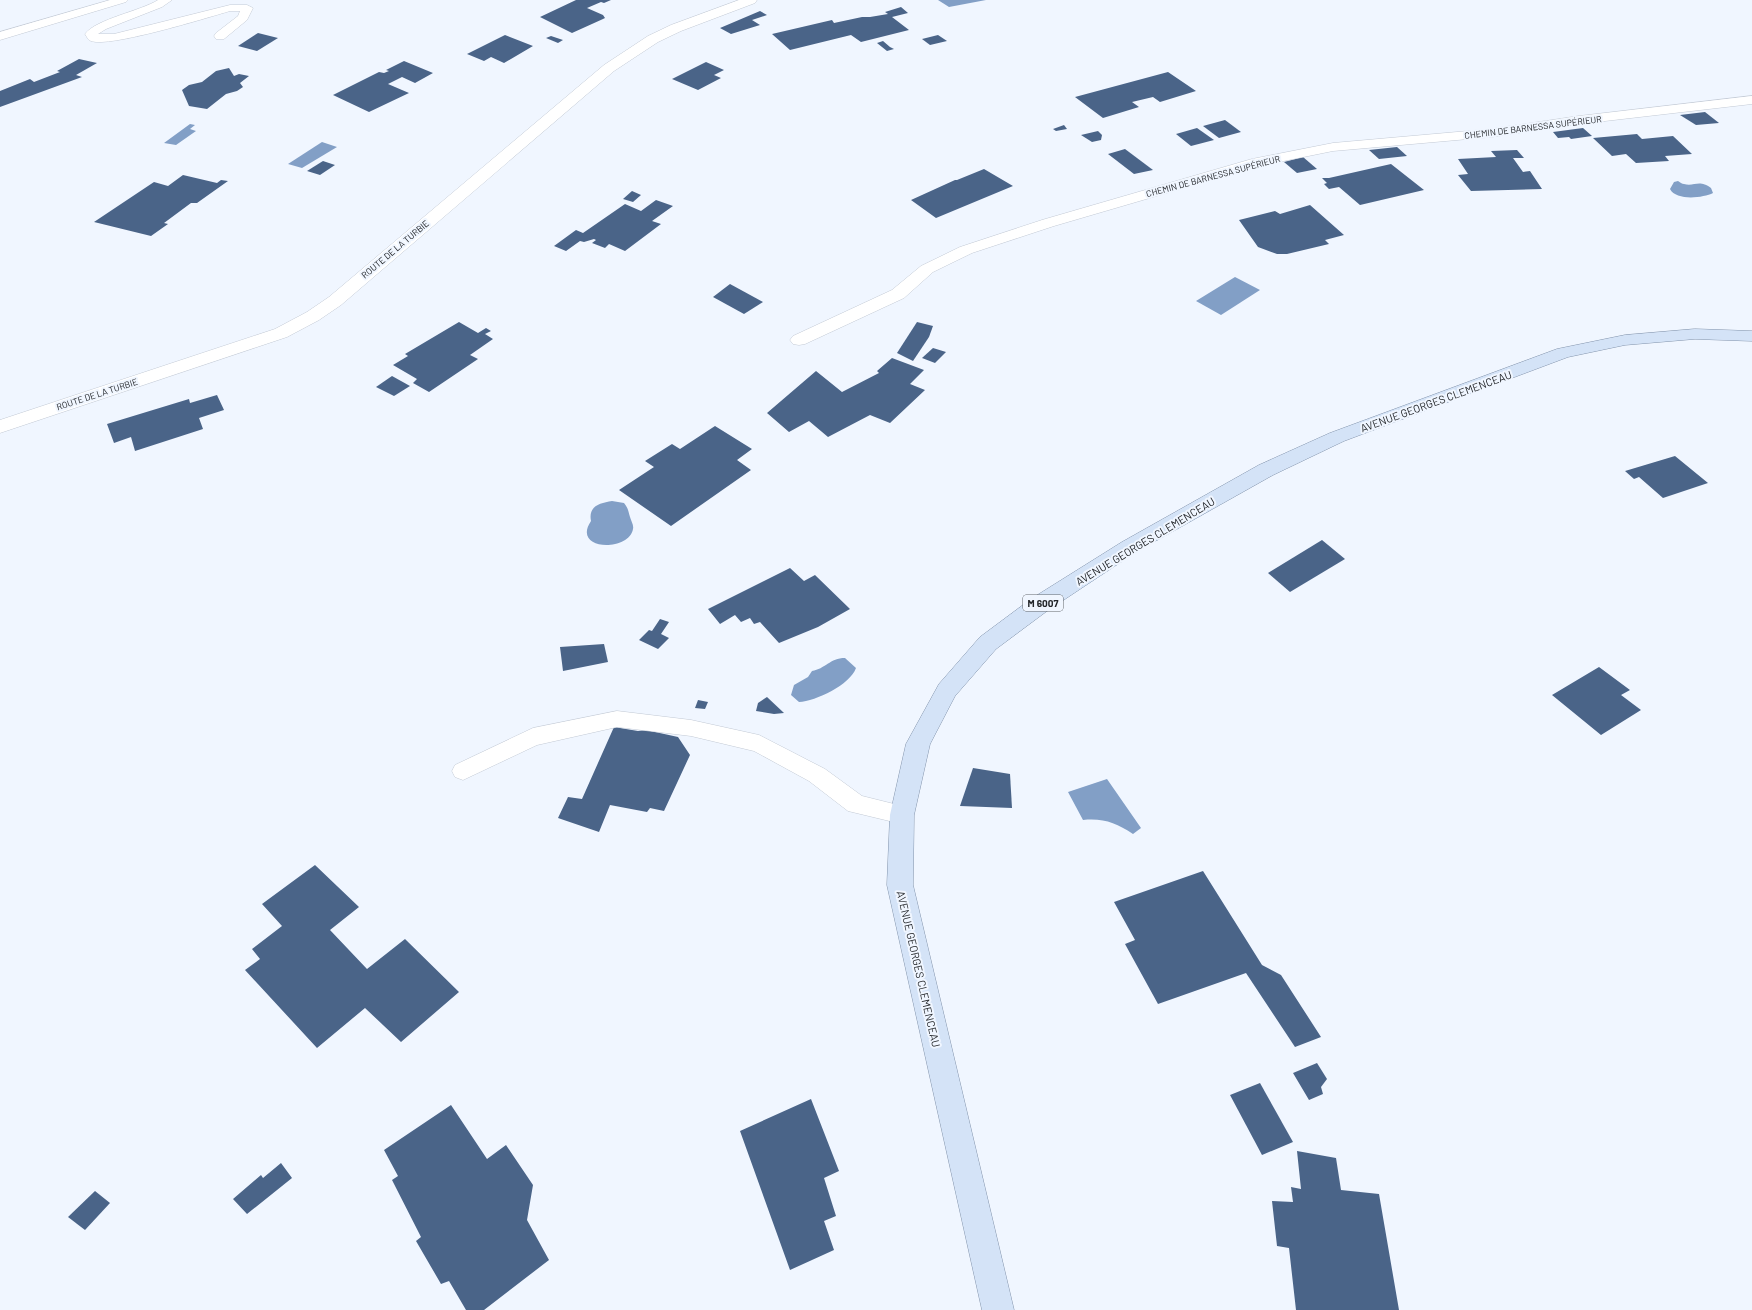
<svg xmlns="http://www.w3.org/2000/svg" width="1752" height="1310" font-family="Barlow,sans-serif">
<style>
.water{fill:#829fc6}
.building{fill:#4a6488}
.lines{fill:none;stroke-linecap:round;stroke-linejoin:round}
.service-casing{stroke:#c3cad5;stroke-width:1}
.minor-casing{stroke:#c3cad5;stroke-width:1}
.secondary-casing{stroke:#c3cad5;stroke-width:1}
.primary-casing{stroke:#8394ac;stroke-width:1}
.service{fill:#fff;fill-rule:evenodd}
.minor{fill:#fff;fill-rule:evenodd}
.secondary{fill:#fff;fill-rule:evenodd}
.primary{fill:#d4e3f7;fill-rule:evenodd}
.labels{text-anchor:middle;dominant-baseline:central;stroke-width:4;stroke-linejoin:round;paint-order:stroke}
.far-street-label{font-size:9px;fill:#222529;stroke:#f0f6ff}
.shield{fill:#f0f6ff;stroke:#606469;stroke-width:1}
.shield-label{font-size:10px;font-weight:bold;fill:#222529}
.street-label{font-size:11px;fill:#222529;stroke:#f0f6ff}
</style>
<rect width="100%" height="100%" fill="#f0f6ff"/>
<g class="water">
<polygon points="938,0 986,0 949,7"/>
<polygon points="190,124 195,125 190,129 196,131 176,145 164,143"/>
<polygon points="322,142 337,147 302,168 288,164"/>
<path d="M 1678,181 C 1680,182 1682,184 1684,184 C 1694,187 1699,179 1711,188 L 1713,193 C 1703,198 1676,201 1670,189 L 1674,182 Z"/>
<polygon points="1235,277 1260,290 1221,315 1196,301"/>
<path d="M 612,501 L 624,503 C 628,508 628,510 630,517 C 631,521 634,525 633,529 C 629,552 571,551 591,521 C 588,506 600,503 612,501 Z"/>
<path d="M 845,658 L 856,668 C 850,685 816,701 799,702 L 791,695 L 794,685 L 808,677 L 812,671 C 825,669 830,658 845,658 Z"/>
<path d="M 1107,779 L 1141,828 L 1133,834 C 1116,823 1104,818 1083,820 L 1068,792 Z"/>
</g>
<g class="building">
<polygon points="576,0 611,0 604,3 601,2 587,8 603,15 605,18 603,19 572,33 540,17"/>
<polygon points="901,7 908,13 892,17 909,30 861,42 851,35 790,50 772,34 832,20 834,23 862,17 870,17 888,14 885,12"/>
<polygon points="760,11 767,15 752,20 760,25 731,34 720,28"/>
<polygon points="258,33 278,38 257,51 238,46"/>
<polygon points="505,35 533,46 504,63 491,57 484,61 467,54"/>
<polygon points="938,35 947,41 930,45 922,39"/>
<polygon points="551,36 563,40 558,43 546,38"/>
<polygon points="883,41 890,47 894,49 887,51 877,43"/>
<polygon points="79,59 97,63 76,75 82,77 0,107 0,91 30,79 34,82 60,72 57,71"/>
<polygon points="404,61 433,73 415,83 402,77 388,84 409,93 369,112 333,95 379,72 384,73 389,71 386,70"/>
<polygon points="706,62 724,70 714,75 721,78 698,90 672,79"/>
<polygon points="229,68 234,76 239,74 249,76 240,83 243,87 237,91 226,94 207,109 189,106 182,90 189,85 202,82 216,71"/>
<polygon points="1168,72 1196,91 1160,102 1153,97 1132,102 1139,107 1103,118 1075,97"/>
<polygon points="1705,112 1719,123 1696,125 1680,115"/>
<polygon points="1225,120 1241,132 1219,138 1203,126"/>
<polygon points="1064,125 1067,129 1056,131 1053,129"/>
<polygon points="1197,128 1214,140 1191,146 1176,134"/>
<polygon points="1583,128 1592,136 1571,139 1569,137 1558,138 1553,132"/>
<polygon points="1098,131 1102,135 1101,140 1092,142 1081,135"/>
<polygon points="1637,134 1642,139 1673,136 1692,154 1665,156 1669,161 1636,163 1626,154 1612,156 1593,138"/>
<polygon points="1397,147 1407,156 1379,159 1369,150"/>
<polygon points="1125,149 1153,170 1134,174 1108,154"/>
<polygon points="1517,150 1524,158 1513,158 1523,172 1530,171 1542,189 1471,191 1458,175 1468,174 1458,159 1496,157 1491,151"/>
<polygon points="1303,157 1317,169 1297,173 1284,162"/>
<polygon points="323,161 335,165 320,175 307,171"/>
<polygon points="1391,164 1424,190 1360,205 1339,187 1329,189 1324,184 1327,183 1322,178 1329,178"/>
<polygon points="984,169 1013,186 936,218 911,200 955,180 957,180"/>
<polygon points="183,175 217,183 221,180 228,181 197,203 191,203 164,223 168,224 151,236 94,222 154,182 168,186"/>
<polygon points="632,191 641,195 633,202 623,199"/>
<polygon points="656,200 673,206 652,221 661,224 625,251 609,244 605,248 592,243 596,240 594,239 584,242 580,241 566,251 554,246 576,230 583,233 625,204 641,211"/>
<polygon points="1310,205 1344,235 1325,240 1329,244 1287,254 1277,254 1258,247 1239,220 1275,211 1280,214"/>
<polygon points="730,284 763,302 744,314 713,297"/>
<polygon points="459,322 478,333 486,328 491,331 485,334 493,339 470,355 478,359 429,392 413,383 417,379 393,365 408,356 405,354"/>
<polygon points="917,322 933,326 929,337 913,361 897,353"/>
<polygon points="933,348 946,352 935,363 922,358"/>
<polygon points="892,358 924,370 910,384 925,390 890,423 870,415 828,437 809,421 789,432 767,413 816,371 842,392 879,373 877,371"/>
<polygon points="392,376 410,386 394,396 376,387"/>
<polygon points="217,395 224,410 199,418 203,429 135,451 131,437 114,443 107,424 189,399 190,403"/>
<polygon points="715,426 752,449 737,460 751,470 671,526 619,490 654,467 645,461 672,444 680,449"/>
<polygon points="1675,456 1708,483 1663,498 1639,477 1634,479 1625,471"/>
<polygon points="1322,540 1345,559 1290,592 1268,573"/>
<polygon points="790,568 804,581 815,575 850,609 818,627 779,643 760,622 754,624 750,618 741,622 735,615 720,624 708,609"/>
<polygon points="660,619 669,622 661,634 669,638 658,649 639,640 649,630 652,631"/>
<polygon points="604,644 608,662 563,671 560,647"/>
<polygon points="1599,667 1630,690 1621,695 1641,710 1601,735 1552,695"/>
<polygon points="767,697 784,713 774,714 756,711 758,703"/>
<polygon points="698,700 708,702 705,709 695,708"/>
<polygon points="614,727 638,731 646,730 678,737 690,755 664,811 650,808 647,812 610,805 599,832 558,818 568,797 582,799"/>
<polygon points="973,768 1010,774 1012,808 960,806"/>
<polygon points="315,865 359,907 330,930 367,969 405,939 459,992 401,1042 365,1008 317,1048 245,970 260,959 252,949 282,926 262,904"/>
<polygon points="1203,871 1262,965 1281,975 1321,1037 1295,1047 1246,973 1158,1004 1125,944 1135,940 1114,902"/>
<polygon points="1317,1063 1327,1079 1321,1087 1323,1094 1309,1100 1293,1073"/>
<polygon points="1260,1083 1293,1142 1262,1155 1230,1095"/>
<polygon points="811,1099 839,1171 824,1178 836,1216 824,1221 834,1250 790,1270 740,1131"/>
<polygon points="451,1105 487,1159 506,1145 533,1185 527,1220 549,1260 484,1310 466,1310 449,1281 441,1284 416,1241 421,1237 392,1180 398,1176 384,1150"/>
<polygon points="1297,1151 1336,1158 1341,1190 1379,1194 1399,1310 1296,1310 1289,1248 1277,1246 1272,1201 1293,1202 1291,1187 1301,1189"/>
<polygon points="281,1163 292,1178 247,1214 233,1199 261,1175 263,1178"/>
<polygon points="95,1191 110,1203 85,1230 68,1217"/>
</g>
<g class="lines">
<defs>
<g id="service">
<polygon points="110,0 128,0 126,2 0,40 0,32"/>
<path d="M 158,0 L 172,0 L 162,7 L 106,29 L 98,34 L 114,34 L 230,5 L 247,5 L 253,8 L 247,20 L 224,39 L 216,39 L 214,36 L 216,33 L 238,16 L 240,11 L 230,11 C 206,18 109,48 91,41 C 88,40 87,37 85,34 C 96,19 141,11 158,0 Z"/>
<polygon points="617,711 691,720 759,735 825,769 862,796 910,808 913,815 910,822 902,824 848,811 809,781 754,751 691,736 617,727 537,745 463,780 455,777 452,771 455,765 533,728"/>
</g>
<polygon id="minor" points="1752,96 1752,104 1579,124 1491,137 1333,151 1259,166 1054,226 972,253 933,272 904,298 805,344 799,345 793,344 790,340 793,336 892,290 921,266 960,247 1042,220 1252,159 1333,143 1491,129 1579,116"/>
<polygon id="secondary" points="739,0 757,0 755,3 681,31 658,42 614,71 341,305 319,320 287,337 0,433 0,420 275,329 307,312 329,297 604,65 648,36 671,25"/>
<polygon id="primary" points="1695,329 1752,331 1752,341 1695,339 1625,345 1568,357 1344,441 1273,475 1136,552 1047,611 996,649 955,696 930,744 914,815 913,885 1014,1310 982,1310 887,885 890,815 906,744 939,684 980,637 1031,599 1122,542 1259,465 1330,433 1557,349 1625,335"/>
</defs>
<use href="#service" class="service-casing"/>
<use href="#minor" class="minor-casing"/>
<use href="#secondary" class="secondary-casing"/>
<use href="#primary" class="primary-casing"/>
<use href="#service" class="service"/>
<use href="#minor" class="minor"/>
<use href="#secondary" class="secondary"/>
<use href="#primary" class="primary"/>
</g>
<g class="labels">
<g class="far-street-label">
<text transform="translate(1533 127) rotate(-7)">CHEMIN DE BARNESSA SUPÉRIEUR</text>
<text transform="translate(1213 176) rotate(-15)">CHEMIN DE BARNESSA SUPÉRIEUR</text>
<text transform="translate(395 249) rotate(-40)">ROUTE DE LA TURBIE</text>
<text transform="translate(97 394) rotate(-18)">ROUTE DE LA TURBIE</text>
</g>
<rect class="shield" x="1023" y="595" width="40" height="16" rx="3"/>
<g class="shield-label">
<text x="1043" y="603">M 6007</text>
</g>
<g class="street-label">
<text transform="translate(1436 401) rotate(-20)">AVENUE GEORGES CLEMENCEAU</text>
<text transform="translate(1145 541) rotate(-31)">AVENUE GEORGES CLEMENCEAU</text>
<text transform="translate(919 969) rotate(77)">AVENUE GEORGES CLEMENCEAU</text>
</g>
</g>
</svg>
